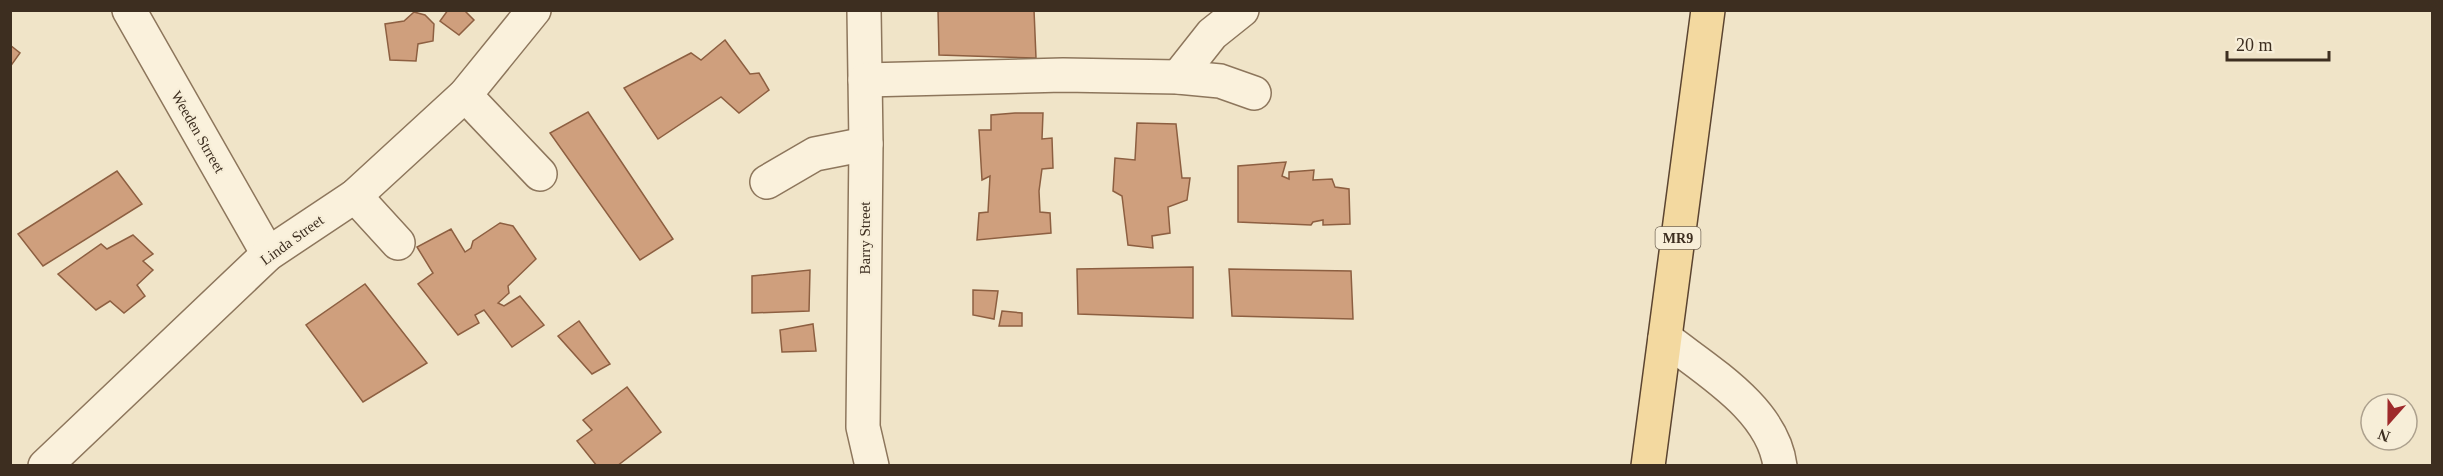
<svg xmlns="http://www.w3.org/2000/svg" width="2443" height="476" font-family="Georgia,serif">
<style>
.building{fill:#cf9f7d;stroke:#8d5f41;stroke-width:1.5}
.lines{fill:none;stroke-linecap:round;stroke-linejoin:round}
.minor-casing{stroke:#8d765c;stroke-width:36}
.primary-casing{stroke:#5b4430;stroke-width:36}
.minor{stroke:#faf1dc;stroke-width:33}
.primary{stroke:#f3d9a0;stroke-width:33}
.labels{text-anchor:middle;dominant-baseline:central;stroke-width:4.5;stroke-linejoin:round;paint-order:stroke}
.shield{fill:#f7eed8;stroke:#756857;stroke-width:1.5}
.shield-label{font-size:14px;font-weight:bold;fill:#3d2e20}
.street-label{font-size:15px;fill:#3d2e20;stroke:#f7eed8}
</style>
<rect width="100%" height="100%" fill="#f0e4c8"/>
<g class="building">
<polygon points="448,10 464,10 474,20 459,35 440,21"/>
<polygon points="938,10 1034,10 1036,58 939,55"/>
<polygon points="414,12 425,15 434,24 433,41 418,44 416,61 390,60 385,24 404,21"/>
<polygon points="725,40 750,74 759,73 769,90 739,113 721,97 658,139 624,88 691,53 701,60"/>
<polygon points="10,45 20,53 10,67"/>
<polygon points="588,112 673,239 640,260 550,133"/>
<polygon points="1015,113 1043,113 1042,139 1052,138 1053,168 1042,169 1039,191 1040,212 1050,213 1051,233 977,240 979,213 988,212 990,176 982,180 979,130 991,130 991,115"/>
<polygon points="1137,123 1176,124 1182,178 1190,178 1187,200 1168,207 1170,233 1152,236 1153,248 1128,245 1122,196 1113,191 1115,158 1135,160"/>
<polygon points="1286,162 1282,176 1289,179 1289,172 1314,170 1313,180 1332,179 1335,187 1349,189 1350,224 1323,225 1323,220 1313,222 1311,225 1238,222 1238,166"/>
<polygon points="117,171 142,204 43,266 18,234"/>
<polygon points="500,223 513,226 536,259 508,286 509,293 498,303 504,306 520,296 544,325 512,347 484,310 475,315 479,323 458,335 418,284 433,273 417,247 451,229 465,252 471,248 473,241"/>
<polygon points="133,235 153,254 143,261 153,270 137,285 145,296 124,313 110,301 96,310 58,274 101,244 107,249"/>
<polygon points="1193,267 1193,318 1078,314 1077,269"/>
<polygon points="1229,269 1351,271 1353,319 1232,316"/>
<polygon points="810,270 809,311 752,313 752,276"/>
<polygon points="365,284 427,363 363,402 306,325"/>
<polygon points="973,290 998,291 994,319 973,315"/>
<polygon points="1002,311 1022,313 1022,326 999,326"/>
<polygon points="579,321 610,364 592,374 558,336"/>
<polygon points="813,324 816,351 782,352 780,330"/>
<polygon points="627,387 661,432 617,466 597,466 577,441 592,430 583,420"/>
</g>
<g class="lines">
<defs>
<g id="minor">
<polyline points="129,10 268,254"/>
<polyline points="864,10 866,144 863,427 872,466"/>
<polyline points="1178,77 1212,34 1242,10"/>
<polyline points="865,80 1063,75 1178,77 1220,81 1254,93"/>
<polyline points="465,95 540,174"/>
<polyline points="767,182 815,154 866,144"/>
<polyline points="355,196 398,243"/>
<path d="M 1665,338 C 1707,371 1773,409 1780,466"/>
<polyline points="45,466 268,254 355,196 465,95 534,10"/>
</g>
<polyline id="primary" points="1648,466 1708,10"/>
</defs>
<use href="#minor" class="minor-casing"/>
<use href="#primary" class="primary-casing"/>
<use href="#minor" class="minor"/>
<use href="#primary" class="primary"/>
</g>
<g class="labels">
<rect class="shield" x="1655.5" y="227" width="45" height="22" rx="4.5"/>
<g class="shield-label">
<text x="1678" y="238">MR9</text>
</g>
<g class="street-label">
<text transform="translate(198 132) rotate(60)">Weeden Strreet</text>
<text transform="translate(865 238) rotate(-90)">Barry Street</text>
<text transform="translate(292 240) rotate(-36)">Linda Street</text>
</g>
</g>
<rect width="2443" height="476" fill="none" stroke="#3d2e20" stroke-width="24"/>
<g transform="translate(2389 422) rotate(201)"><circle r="28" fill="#f7eed8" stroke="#ada18e" stroke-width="1.5"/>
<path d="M0-4.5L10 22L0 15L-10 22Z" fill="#9e2a2b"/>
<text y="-9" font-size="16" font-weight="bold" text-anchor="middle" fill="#3d2e20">N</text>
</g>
<path d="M2227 51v9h102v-9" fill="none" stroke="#3d2e20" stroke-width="3"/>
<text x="2236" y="51" font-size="18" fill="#3d2e20" stroke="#f7eed8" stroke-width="4.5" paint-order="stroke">20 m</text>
</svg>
